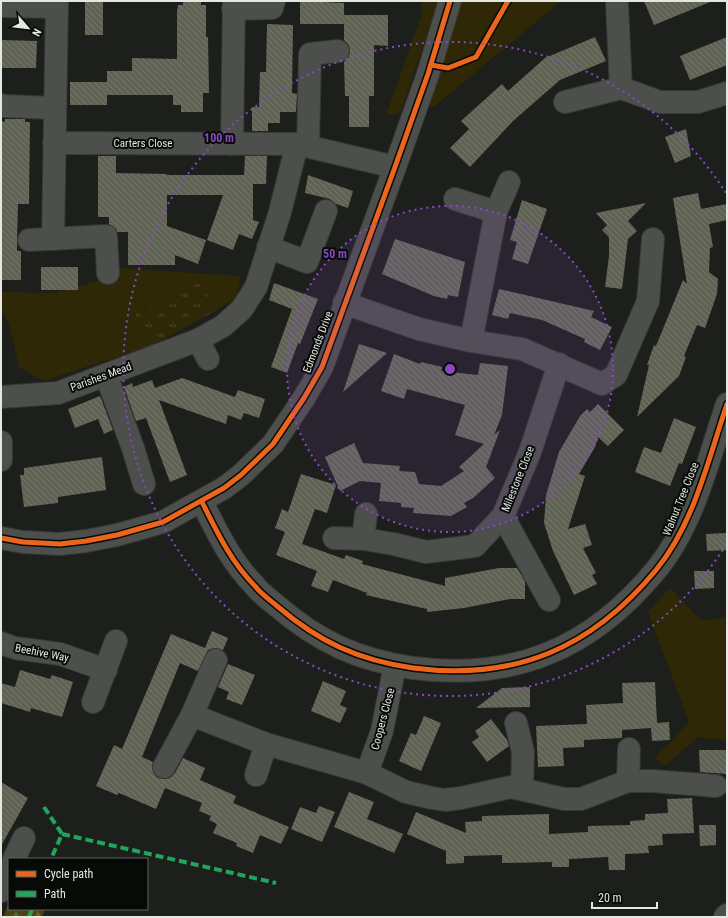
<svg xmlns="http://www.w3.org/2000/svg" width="728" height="918" font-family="'Roboto Condensed',sans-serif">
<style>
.grass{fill:#2e2806}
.forest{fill:url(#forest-firs)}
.park{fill:url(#park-tufts)}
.building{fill:url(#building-back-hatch)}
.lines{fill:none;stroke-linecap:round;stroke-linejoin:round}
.minor-casing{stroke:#363936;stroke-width:24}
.minor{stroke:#4c4f4b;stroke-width:22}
.quiet{stroke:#20a55d;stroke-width:4;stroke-dasharray:8 4;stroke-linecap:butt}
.cycleway-casing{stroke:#070a07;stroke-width:8}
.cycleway{stroke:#eb651d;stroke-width:5}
.ring{fill:none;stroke:#8b48c4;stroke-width:2;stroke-dasharray:2 4}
.labels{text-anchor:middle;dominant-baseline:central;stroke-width:4;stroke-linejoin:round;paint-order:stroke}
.street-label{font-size:11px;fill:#e3e8e2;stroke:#070a07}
.centre{fill:#8b48c4;stroke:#070a07;stroke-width:2}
.ring-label{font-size:12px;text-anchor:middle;font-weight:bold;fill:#8b48c4;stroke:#070a07;stroke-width:4;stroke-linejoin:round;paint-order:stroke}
</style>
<defs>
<pattern id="forest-firs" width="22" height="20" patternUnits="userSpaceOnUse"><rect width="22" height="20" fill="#4c4210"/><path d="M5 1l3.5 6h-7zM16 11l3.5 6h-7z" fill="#665d32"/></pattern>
<pattern id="park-tufts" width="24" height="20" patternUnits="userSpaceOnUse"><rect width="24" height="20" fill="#2e2806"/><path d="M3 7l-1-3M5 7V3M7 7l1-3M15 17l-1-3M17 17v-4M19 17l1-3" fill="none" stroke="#4c472a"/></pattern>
<pattern id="building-back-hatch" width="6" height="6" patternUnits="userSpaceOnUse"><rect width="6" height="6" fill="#5f6354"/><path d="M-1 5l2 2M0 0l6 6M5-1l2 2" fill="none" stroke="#76796c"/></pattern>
</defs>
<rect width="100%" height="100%" fill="#1c1f1b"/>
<g class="grass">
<polygon points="420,1 439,1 400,113 386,115 423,11"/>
<polygon points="461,1 561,1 435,106 426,108"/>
<polygon points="102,267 241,276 236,299 151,346 43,381 19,367 9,323 1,309 1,292 54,293 97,281"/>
<polygon points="670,588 701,620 727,618 727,738 723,740 698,737 665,766 655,758 689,722 648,612"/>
</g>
<polygon class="forest" points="9,903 9,909 45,909 42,917 3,917"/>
<polygon class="park" points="200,282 217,310 151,346 135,314"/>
<g class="building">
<rect x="85" y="1" width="18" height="34"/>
<polygon points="183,1 201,1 201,5 206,5 206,37 208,37 209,93 203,93 203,112 181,112 181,105 173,105 173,95 107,95 107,105 70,105 70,82 107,82 107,71 132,71 132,58 177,59 177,12 178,5 183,5"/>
<polygon points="300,1 344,3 344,15 388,15 388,46 374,45 374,96 369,96 369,127 349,127 349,96 345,96 344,62 349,56 350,50 348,44 344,40 344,22 344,24 300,24"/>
<polygon points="644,1 710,1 710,2 654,25"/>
<polygon points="267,24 293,25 292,93 297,94 296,112 280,112 280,123 268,123 268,131 252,131 252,107 259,107 260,72 266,72"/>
<polygon points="595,37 606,61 560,80 513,121 470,167 450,148 469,129 461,121 502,84 508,91 545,58"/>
<polygon points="727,37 727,65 690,80 680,56"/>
<polygon points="1,40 37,41 36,68 1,68"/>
<polygon points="5,119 25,119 25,122 30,122 29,204 18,204 17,240 17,251 21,251 21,280 1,280 1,121 5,122"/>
<polygon points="686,129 691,156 675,163 665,137"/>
<polygon points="98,156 116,156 116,173 167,174 167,175 244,175 245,156 267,156 266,184 253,184 253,220 259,222 252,239 239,234 233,250 207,240 223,195 167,195 167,226 206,240 198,264 175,255 175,265 128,265 128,232 117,232 116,229 109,224 109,217 98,217"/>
<polygon points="308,175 353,191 348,208 336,204 330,199 305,193"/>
<polygon points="698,193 701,209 727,204 727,220 709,224 713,247 710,248 709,272 718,279 717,294 705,328 697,325 684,356 686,357 679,376 637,417 649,365 647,365 654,345 656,346 683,280 687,284 673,198"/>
<polygon points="522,200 547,209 528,264 512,259 517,242 510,240"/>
<polygon points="646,203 628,221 637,231 628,239 622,289 605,287 609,256 609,237 602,230 607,225 596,213"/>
<polygon points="395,239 465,262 458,297 448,295 447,299 434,296 382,274"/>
<rect x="41" y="267" width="37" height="23"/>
<polygon points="274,283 318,299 300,344 298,343 287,373 271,367 292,309 269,300"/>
<polygon points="499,289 594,311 591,317 612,327 600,350 584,342 585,339 542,320 510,313 508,319 492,315"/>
<polygon points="359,344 387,353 343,392"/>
<polygon points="394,354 420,364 421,362 442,367 441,371 478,375 480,363 508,366 502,415 494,435 500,430 486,467 495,478 473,498 464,503 467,507 451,516 413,513 414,508 401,507 401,503 379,501 381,483 360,481 340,491 325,457 354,443 363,463 400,466 399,471 415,472 419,484 441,486 464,471 459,467 484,444 455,435 465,405 407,389 404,399 381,391"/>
<polygon points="182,378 235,397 238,390 265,399 259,418 244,413 241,420 228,415 226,424 159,400 187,475 170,482 146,418 136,421 124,387 132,383 133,387 152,380 155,388"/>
<polygon points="100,396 113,430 104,434 98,419 75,428 68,409"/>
<polygon points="598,404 624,430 608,446 598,437 595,447 579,474 585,476 568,529 585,524 592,545 583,548 596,573 592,575 597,584 574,595 553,551 544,523 546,495 559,452 580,416 587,409 590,412"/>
<polygon points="674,418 696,427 682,464 679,463 670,486 635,472 644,447 661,453"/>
<polygon points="102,457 106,490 58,497 58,503 24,507 20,475 24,475 24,468"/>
<polygon points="301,474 336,485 327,513 315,509 302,544 344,559 346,555 363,561 362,564 445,586 445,578 499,568 517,568 525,581 525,599 510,599 464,608 427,612 427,609 366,595 367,593 333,580 328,592 311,586 317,571 276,555 285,532 275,528 282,509 288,512"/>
<polygon points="727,533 727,550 707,551 706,534"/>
<polygon points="694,571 714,571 714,588 695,589"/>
<polygon points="212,631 228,638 223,650 215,648 208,650 198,671 180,663 142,757 153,762 152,768 154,774 158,778 164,779 170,778 175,773 183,758 205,768 200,780 236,796 233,803 289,827 281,844 260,835 253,853 236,846 237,843 213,833 217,824 209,820 211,816 199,811 202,803 165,788 156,809 119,793 117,795 96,786 114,745 122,749 171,634 205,648"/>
<polygon points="228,664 255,675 242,705 226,699 229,692 218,687"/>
<polygon points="20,670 50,679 52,675 73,682 62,717 31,708 30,712 1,703 1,683 15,687"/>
<polygon points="323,681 346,691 340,705 347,708 340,723 311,711"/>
<polygon points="655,682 657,723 669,722 670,740 652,741 651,728 622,730 622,738 584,740 584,747 563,748 564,766 538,767 536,726 587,724 586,705 623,703 622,683"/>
<polygon points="530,687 530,707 476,708 502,688"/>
<polygon points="424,716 441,723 421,771 399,761 411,733 416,735"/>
<polygon points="491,719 507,740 509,746 487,762 472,742 479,737 475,731"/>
<polygon points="699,750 727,750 727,774 700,772"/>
<polygon points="1,782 28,798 1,846"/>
<polygon points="349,792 374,802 367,819 403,834 394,853 334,827"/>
<polygon points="692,798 694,833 662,834 663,845 648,846 649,853 625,854 625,870 609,870 608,857 569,859 569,867 552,867 552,862 502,863 502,855 464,856 464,863 446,864 446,851 407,834 416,812 466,833 465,822 482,821 482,816 549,814 549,834 588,832 588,826 630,825 630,821 645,820 645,814 668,813 667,799"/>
<polygon points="319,806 335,812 322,842 291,829 300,807 316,813"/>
<polygon points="699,825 716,825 716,845 700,846"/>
</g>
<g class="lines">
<defs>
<g id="minor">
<polyline points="617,5 621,88"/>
<polyline points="1,6 56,7"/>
<polyline points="233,9 272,8 274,1"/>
<polyline points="565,102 621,88 660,102 698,102 727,93"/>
<polyline points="1,105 4,106 54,108"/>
<polyline points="54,143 297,144 395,167"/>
<polyline points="232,144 234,1"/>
<polyline points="308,146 310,54 338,51"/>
<polyline points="455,199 496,212"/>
<polyline points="53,239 57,1"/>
<polyline points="29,240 106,236 108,273"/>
<polyline points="268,247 307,262 326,211"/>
<polyline points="344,303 419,329 471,341 522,349 602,384 616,375 648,301 653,239"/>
<polyline points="198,340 208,359"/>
<polyline points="471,341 496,212 509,182"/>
<polyline points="106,375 133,448 144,484"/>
<polyline points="1,397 58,393 198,340 223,326 242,309 256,287 280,212 297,144"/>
<polyline points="1,442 1,460"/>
<path d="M 202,502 C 217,532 231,562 255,586 C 261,594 270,600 277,606 C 319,642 358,660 413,668 C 514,681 591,649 656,570 C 694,524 708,460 727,404"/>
<polyline points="503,516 549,600"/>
<polyline points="1,538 23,542 60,544 86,541 117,535 163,522 224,488 241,475 273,444 304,398 322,367 395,167 428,74 450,1"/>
<polyline points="334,538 363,539 394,544 426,552 475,546 503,516 530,452 559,364"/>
<polyline points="363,539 366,514"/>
<polyline points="1,643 15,648 60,654 106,670"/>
<polyline points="93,702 116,641"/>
<polyline points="192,715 266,744 367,773 406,792 432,798 445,800 461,798 511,787 564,799 581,799 628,781 653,781 716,786"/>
<polyline points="516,723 523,752 522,788"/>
<polyline points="164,767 192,715 216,660"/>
<polyline points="367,773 382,731 395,665"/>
<polyline points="256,775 266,744"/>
<polyline points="628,781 629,749"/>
<polyline points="14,859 24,838"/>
<polyline points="1,891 9,868"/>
<polyline points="725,917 727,915"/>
</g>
</defs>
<use href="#minor" class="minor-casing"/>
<use href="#minor" class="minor"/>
<g class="quiet">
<polyline points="44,807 62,834 51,859"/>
<polyline points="62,834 276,883"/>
<polyline points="29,917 32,909"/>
</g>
<defs>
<g id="cycleway">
<polyline points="431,65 448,68 476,57 508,1"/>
<path d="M 202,502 C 217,532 231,562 255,586 C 261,594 270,600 277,606 C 319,642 358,660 413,668 C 514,681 591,649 656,570 C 694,524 708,460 727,404"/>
<polyline points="1,538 23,542 60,544 86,541 117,535 163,522 224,488 241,475 273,444 304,398 322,367 395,167 428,74 450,1"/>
</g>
</defs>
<use href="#cycleway" class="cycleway-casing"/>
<use href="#cycleway" class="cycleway"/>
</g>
<circle cx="450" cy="369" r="163" fill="#8b48c4" fill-opacity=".12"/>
<g class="ring">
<circle cx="450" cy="369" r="163"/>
<path d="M726 545A327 327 0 1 1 726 193"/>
</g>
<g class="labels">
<g class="street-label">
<text x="143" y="143">Carters Close</text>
<text transform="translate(318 342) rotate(-69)">Edmonds Drive</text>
<text transform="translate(101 377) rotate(-20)">Parishes Mead</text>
<text transform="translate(518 479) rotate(-68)">Milestone Close</text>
<text transform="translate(681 499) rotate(-68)">Walnut Tree Close</text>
<text transform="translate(42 653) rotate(11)">Beehive Way</text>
<text transform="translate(383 719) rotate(-75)">Coopers Close</text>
</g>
</g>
<circle cx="450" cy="369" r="6" class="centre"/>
<g class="ring-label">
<text x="219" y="142">100 m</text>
<text x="335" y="258">50 m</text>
</g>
<rect width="728" height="918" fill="none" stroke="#e3e8e2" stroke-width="4"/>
<rect x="8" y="858" width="140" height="52" fill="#070a07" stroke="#5f635f"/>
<rect x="16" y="871" width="20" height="6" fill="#eb651d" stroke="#5f635f"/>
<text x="44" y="878" font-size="12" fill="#e3e8e2">Cycle path</text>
<rect x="16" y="891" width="20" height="6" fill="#20a55d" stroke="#5f635f"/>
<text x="44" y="898" font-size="12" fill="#e3e8e2">Path</text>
<g transform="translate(28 28) rotate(118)" stroke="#070a07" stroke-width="3" paint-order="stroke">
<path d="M0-3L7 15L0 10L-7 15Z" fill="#e3e8e2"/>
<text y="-6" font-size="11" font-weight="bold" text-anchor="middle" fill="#e3e8e2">N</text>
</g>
<path d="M592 902v6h65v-6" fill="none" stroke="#e3e8e2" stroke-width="2"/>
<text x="598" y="902" font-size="12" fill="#e3e8e2" stroke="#070a07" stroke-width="3" paint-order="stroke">20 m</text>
</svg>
